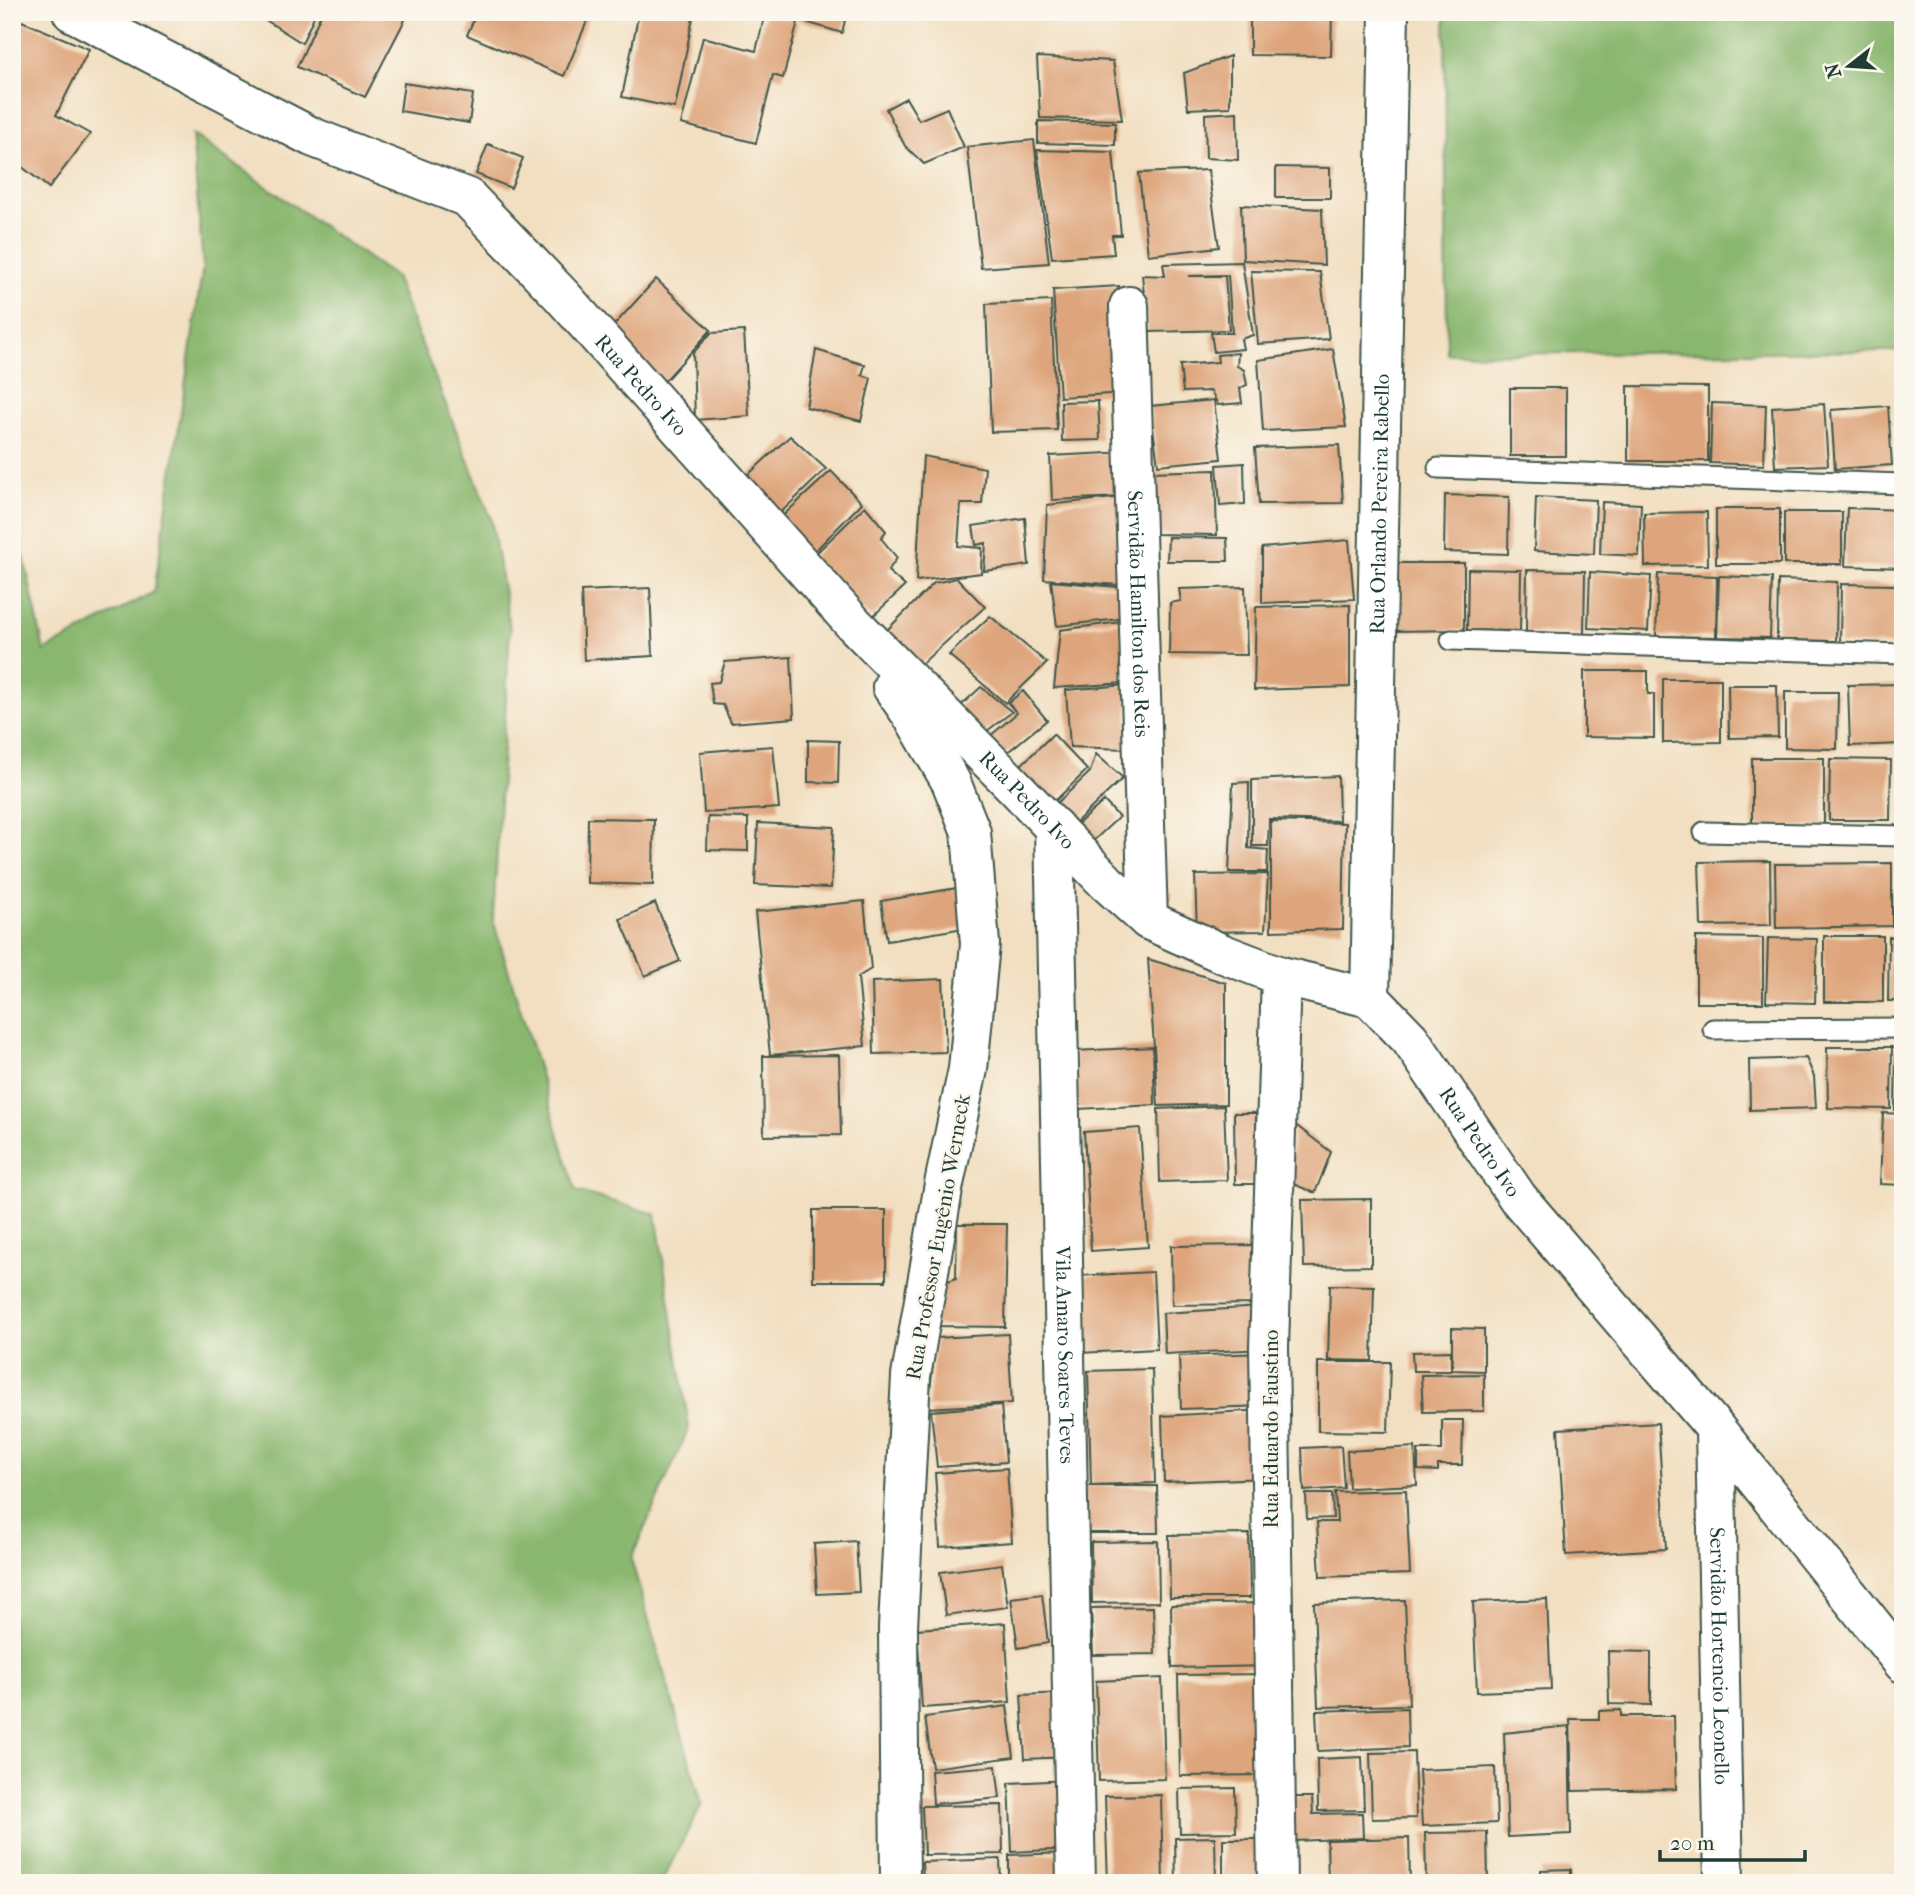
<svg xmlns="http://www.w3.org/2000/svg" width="1915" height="1895" font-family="'IM FELL French Canon',serif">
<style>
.forest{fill:#8ab770;stroke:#547a52;stroke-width:2}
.building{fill:#dea57c}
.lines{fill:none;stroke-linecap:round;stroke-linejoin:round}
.lane-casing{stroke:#3f5549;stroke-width:23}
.street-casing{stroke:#3f5549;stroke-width:42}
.lane{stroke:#fff;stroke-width:19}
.street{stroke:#fff;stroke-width:38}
.labels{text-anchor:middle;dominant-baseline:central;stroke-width:5;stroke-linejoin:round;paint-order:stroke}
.street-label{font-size:21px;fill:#1f3d34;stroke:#fbf7ec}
</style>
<rect width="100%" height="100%" fill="#fbf7ec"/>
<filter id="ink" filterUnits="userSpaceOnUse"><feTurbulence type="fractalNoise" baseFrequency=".0143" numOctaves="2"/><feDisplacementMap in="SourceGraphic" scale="14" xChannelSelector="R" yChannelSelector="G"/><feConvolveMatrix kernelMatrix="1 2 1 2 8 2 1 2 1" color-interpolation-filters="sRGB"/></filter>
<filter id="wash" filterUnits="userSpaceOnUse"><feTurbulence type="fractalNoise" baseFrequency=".00686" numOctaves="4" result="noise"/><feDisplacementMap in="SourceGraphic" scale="28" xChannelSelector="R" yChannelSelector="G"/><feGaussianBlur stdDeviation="1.57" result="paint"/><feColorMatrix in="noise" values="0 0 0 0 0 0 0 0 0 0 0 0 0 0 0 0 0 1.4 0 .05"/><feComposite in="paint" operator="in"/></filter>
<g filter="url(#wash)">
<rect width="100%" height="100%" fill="#f2dfc1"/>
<g class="forest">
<polygon points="1445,12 1903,12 1903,351 1447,354"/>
<polygon points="192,134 395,277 491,518 510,629 493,920 576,1191 656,1214 689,1427 631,1559 702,1804 661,1883 12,1883 12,501 44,651 154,592 203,266"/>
</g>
<g id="blocks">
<g class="building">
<polygon points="253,12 316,12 302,43"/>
<polygon points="322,12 409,12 365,97 297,67"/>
<polygon points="477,12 591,12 564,76 467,35"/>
<polygon points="639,12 694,12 675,108 622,97"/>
<polygon points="773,12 847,12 842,33"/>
<polygon points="1250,12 1332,12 1331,56 1250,55"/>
<polygon points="765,14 798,22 783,78 773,75 756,143 681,124 703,37 756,51"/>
<polygon points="12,17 89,49 56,115 90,134 49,188 12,159"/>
<polygon points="1230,56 1230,107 1188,109 1184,73"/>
<polygon points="1037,57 1113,61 1122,120 1040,118"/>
<polygon points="404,83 473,94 469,123 400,111"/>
<polygon points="906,98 919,120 947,108 964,147 924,164 905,146 886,109"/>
<polygon points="1237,112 1238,160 1206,158 1205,114"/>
<polygon points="1038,121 1115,123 1115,145 1038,143"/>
<polygon points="1034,140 1049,263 981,268 967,147"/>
<polygon points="488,144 523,158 511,188 476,174"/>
<polygon points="1037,150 1113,152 1121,235 1112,235 1114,254 1052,258"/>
<polygon points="1276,167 1330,168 1330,198 1276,198"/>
<polygon points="1208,170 1219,247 1148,255 1139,173"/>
<polygon points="1241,205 1322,209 1324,265 1243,260"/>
<polygon points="1242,262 1253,335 1241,339 1243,349 1214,352 1211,333 1232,333 1228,275 1188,276 1225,276 1229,330 1148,332 1142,275 1165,276 1163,264"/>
<polygon points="1251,271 1320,272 1329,339 1258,344"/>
<polygon points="656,279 711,330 661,385 606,334"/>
<polygon points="1119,286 1126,393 1060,397 1053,290"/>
<polygon points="1051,301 1057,430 991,432 986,304"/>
<polygon points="744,331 749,416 695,420 693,353 711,333"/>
<polygon points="1333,349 1346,427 1263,431 1258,360"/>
<polygon points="816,350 865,365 862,375 871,378 861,421 806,407"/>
<polygon points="1238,353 1237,366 1244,370 1247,385 1240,388 1242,403 1218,405 1211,391 1183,392 1180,365 1218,362 1217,355"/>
<polygon points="1628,386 1708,387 1708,461 1628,461"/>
<rect x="1510" y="388" width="56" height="68"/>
<polygon points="1214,400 1221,459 1158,465 1150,406"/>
<polygon points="1098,401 1100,440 1062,441 1061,402"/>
<polygon points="1712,403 1766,405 1764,465 1710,463"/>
<polygon points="1824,404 1828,465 1775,467 1772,407"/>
<polygon points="1888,406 1892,465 1835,469 1831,410"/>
<polygon points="790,436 826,469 773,520 737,485"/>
<polygon points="1339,445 1343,503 1259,504 1255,448"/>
<polygon points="1128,452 1131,586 1044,579 1047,505 1123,497 1052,500 1050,456"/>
<polygon points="923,456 985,468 982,504 961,504 958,546 982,548 981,573 916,581"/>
<polygon points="1244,463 1245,504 1220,506 1217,465"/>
<polygon points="1215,470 1217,535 1152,534 1151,472"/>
<polygon points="831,471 862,503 808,558 775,523"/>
<polygon points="1445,495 1509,497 1508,554 1444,552"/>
<polygon points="1536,497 1596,500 1594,554 1534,551"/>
<polygon points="1602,502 1641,504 1639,556 1600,554"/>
<polygon points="865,506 886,531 881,538 897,558 888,571 905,586 871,618 809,560"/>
<polygon points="1847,508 1903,510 1903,568 1845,566"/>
<rect x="1716" y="509" width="64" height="55"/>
<polygon points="1707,512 1708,565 1645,566 1644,513"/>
<rect x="1784" y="512" width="58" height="52"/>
<polygon points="1025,518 1029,565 984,571 986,543 976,545 973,526"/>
<polygon points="1168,537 1227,538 1228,561 1167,561"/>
<polygon points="1349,540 1354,599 1262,603 1262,548"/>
<polygon points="1392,563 1464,563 1464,630 1393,631"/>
<polygon points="1468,569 1521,570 1520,631 1467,630"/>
<polygon points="1527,570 1585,571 1584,634 1526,632"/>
<polygon points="1590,572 1651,576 1648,631 1588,628"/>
<polygon points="1658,574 1717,576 1716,637 1656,636"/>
<polygon points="1719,576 1772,578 1770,638 1717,637"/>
<polygon points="957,578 985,607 917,668 882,635 934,583"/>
<polygon points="1778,580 1837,582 1836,641 1777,640"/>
<polygon points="1051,581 1118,587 1119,619 1057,626"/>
<polygon points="1841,584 1898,585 1897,645 1840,644"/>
<polygon points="1245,587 1247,655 1169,654 1170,603 1181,601 1179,589"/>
<polygon points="650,588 653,656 584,660 581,591"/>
<polygon points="1350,605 1350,687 1254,690 1256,607"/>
<polygon points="990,616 1047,663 1005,703 949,655"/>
<polygon points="1129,621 1125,683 1054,688 1060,630"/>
<polygon points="791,657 794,718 731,723 723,705 713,704 710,683 719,682 725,662"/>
<polygon points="1584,671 1648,671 1648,694 1654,694 1654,738 1584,737"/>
<polygon points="1663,679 1721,679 1721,742 1663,743"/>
<polygon points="1903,684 1903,744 1850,746 1848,685"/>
<polygon points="1128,685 1127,749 1070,747 1066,690"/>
<polygon points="1728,685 1777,685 1778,737 1729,738"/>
<polygon points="981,687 1012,712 983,734 958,708"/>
<polygon points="1023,691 1047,720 1004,755 989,737 1017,713 1008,703"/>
<polygon points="1785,692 1838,692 1837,749 1785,748"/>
<polygon points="1053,734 1087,770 1051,805 1016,770"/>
<polygon points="808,740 839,741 838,783 808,782"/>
<polygon points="773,746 779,808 704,813 700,752"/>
<polygon points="1096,754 1123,778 1071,827 1052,808 1090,772"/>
<rect x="1752" y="758" width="72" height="69"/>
<polygon points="1830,759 1891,760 1890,820 1829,820"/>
<polygon points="1338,776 1339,821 1269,819 1268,846 1252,846 1252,780"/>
<polygon points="1249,782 1248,848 1268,850 1267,872 1229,872 1233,783"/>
<polygon points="1104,801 1119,817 1090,844 1073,828"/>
<polygon points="708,817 748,818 748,851 707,850"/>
<polygon points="588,818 654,819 653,885 587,883"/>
<polygon points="1271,821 1345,823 1343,929 1271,931"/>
<polygon points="758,823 834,827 831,888 755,885"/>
<polygon points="1770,861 1771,925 1701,926 1699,862"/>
<polygon points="1892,863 1892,926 1776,928 1775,864"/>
<polygon points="1898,863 1903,863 1903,924 1899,924"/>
<polygon points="1268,874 1265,931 1197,932 1195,875"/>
<polygon points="957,888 964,928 887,941 881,901"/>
<polygon points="864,901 871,969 858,977 865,1046 770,1055 755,912"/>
<polygon points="655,903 680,961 645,976 620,919"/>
<rect x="1824" y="936" width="59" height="66"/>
<polygon points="1696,937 1763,938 1763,1003 1696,1003"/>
<polygon points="1889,937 1903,937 1903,1001 1888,1001"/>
<polygon points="1768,938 1817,939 1815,1003 1766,1002"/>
<polygon points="1148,959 1226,983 1226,1104 1158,1106"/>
<polygon points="943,979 946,1052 874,1054 872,982"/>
<polygon points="1153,1047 1155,1105 1078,1109 1075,1051"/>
<polygon points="1827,1047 1892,1047 1891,1109 1828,1108"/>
<polygon points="1896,1050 1903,1050 1903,1110 1895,1110"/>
<polygon points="839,1055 841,1135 764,1136 763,1056"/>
<polygon points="1806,1058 1814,1076 1816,1108 1750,1110 1749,1060"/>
<polygon points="1224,1106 1227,1180 1160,1182 1158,1109"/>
<polygon points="1234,1113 1256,1113 1257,1184 1235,1184"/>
<polygon points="1883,1113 1903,1114 1903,1185 1880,1184"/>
<polygon points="1293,1123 1331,1152 1315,1193 1291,1183"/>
<polygon points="1140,1128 1148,1247 1091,1251 1084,1132"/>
<polygon points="1371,1199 1371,1266 1304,1267 1302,1200"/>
<rect x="813" y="1210" width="73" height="71"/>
<polygon points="957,1224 1007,1224 1005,1327 936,1326 936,1286 956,1278"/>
<polygon points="1258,1245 1259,1304 1172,1305 1171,1246"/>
<polygon points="1153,1272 1157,1349 1079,1353 1075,1276"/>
<polygon points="1330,1285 1374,1286 1372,1361 1328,1360"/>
<polygon points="1261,1307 1264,1349 1165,1354 1163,1313"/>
<polygon points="1452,1328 1484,1329 1484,1371 1452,1370"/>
<polygon points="1008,1334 1012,1403 928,1408 936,1338"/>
<polygon points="1451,1351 1451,1371 1413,1371 1412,1352"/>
<polygon points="1264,1353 1264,1406 1181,1409 1179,1356"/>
<polygon points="1318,1362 1390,1362 1388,1432 1318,1431"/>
<polygon points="1152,1369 1155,1483 1091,1485 1088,1371"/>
<polygon points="1484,1374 1484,1411 1423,1412 1421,1375"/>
<polygon points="1001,1405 1006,1462 937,1467 931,1411"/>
<polygon points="1264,1410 1267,1478 1164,1482 1162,1416"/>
<polygon points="1442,1420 1463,1420 1462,1465 1438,1465 1438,1471 1418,1470 1418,1450 1442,1450"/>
<polygon points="1658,1423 1666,1549 1566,1555 1558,1429"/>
<polygon points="1341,1446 1344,1488 1304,1491 1302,1448"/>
<polygon points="1415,1447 1417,1485 1349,1488 1347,1451"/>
<polygon points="1007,1468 1012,1542 940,1547 935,1473"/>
<polygon points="1083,1486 1157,1486 1158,1533 1084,1533"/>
<polygon points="1406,1490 1410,1574 1320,1577 1317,1522 1337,1522 1335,1492"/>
<polygon points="1306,1494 1332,1494 1333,1518 1307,1519"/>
<polygon points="1249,1534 1250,1598 1170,1598 1169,1535"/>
<polygon points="856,1541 859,1592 817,1594 814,1544"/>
<polygon points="1158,1541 1159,1602 1092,1603 1091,1542"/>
<polygon points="1002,1564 1008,1607 946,1615 940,1572"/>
<polygon points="1042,1594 1048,1643 1018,1648 1011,1598"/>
<polygon points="1547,1599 1551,1689 1477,1692 1473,1602"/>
<polygon points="1405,1600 1409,1705 1318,1707 1314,1603"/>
<polygon points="1266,1603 1268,1666 1172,1668 1171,1605"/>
<polygon points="1153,1607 1155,1654 1093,1655 1091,1608"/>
<polygon points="1005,1623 1010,1702 922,1708 917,1629"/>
<polygon points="1608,1651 1651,1652 1651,1705 1609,1704"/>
<polygon points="1268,1674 1270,1775 1180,1776 1178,1675"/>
<polygon points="1162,1678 1165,1779 1099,1781 1096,1681"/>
<polygon points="1064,1693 1068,1757 1025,1759 1021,1695"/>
<polygon points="1007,1706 1014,1757 932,1768 925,1717"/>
<polygon points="1407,1708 1408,1747 1318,1751 1316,1711"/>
<polygon points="1621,1710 1621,1716 1674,1716 1676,1789 1572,1791 1570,1719 1599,1719 1599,1711"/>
<polygon points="1569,1726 1571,1834 1508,1837 1504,1733"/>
<polygon points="1414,1752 1416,1818 1372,1819 1370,1753"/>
<polygon points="1362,1757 1364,1810 1318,1811 1317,1759"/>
<polygon points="996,1766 1000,1798 933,1804 931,1771"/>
<polygon points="1495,1767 1497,1823 1422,1826 1419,1770"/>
<polygon points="1068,1780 1071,1849 1012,1852 1009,1783"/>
<polygon points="1235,1788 1236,1832 1180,1833 1179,1789"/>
<polygon points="1161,1795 1163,1883 1108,1883 1105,1796"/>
<polygon points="1292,1797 1312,1797 1313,1814 1362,1813 1363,1838 1294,1841"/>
<polygon points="1002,1805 1003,1854 924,1855 922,1806"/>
<polygon points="1487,1832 1488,1883 1426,1883 1425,1833"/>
<polygon points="1215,1837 1216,1883 1176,1883 1175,1838"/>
<polygon points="1409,1838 1410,1883 1328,1883 1327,1840"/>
<rect x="1223" y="1839" width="41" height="44"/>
<polygon points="1068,1853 1069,1883 1009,1883 1009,1855"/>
<polygon points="1000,1859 1001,1883 923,1883 922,1862"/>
<polygon points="1571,1869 1571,1883 1541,1883 1541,1870"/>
</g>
</g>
</g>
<g filter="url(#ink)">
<use href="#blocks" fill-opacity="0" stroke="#3f5549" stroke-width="2"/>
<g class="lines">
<defs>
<g id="lane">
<polyline points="1438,468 1903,484"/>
<polyline points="1451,640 1903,654"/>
<polyline points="1704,832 1903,836"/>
<polyline points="1713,1029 1903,1028"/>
</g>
<g id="street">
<path id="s1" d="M 72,12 L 312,137 L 468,198 L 562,296 L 853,623 L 1016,788 L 1107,883 L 1148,920 L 1221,953 L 1281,976 L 1370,998 L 1410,1039 L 1518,1198 L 1715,1428 L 1903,1663"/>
<path id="s2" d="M 1129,306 L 1148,920"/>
<polyline points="892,687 915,720 951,782 971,832 980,944 968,1069 944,1184 911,1376 898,1627 900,1883"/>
<path id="s3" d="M 1054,827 L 1076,1883"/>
<path id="s4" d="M 1370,998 L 1389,12"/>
<path id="s5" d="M 1715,1428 L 1724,1883"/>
<polyline points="1277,1883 1269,1347 1281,976"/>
</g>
</defs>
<use href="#lane" class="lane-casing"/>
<use href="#street" class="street-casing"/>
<use href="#lane" class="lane"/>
<use href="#street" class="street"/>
</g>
</g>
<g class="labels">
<g class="street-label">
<text stroke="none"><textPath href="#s1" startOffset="693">Rua Pedro Ivo</textPath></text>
<text stroke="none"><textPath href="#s4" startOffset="494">Rua Orlando Pereira Rabello</textPath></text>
<text stroke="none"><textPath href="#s2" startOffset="308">Servidão Hamilton dos Reis</textPath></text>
<text stroke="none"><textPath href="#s1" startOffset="1260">Rua Pedro Ivo</textPath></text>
<text stroke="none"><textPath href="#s1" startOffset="1848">Rua Pedro Ivo</textPath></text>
<text transform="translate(938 1237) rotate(-80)">Rua Professor Eugênio Werneck</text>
<text stroke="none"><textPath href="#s3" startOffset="528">Vila Amaro Soares Teves</textPath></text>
<text transform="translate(1271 1429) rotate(-90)">Rua Eduardo Faustino</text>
<text stroke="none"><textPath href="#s5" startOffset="228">Servidão Hortencio Leonello</textPath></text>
</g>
</g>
<rect width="1915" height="1895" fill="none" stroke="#fbf7ec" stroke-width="42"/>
<g transform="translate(1849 66) rotate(253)" stroke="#fbf7ec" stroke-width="5" paint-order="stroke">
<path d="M0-5L12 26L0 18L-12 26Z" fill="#1f3d34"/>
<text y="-10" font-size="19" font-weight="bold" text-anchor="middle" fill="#1f3d34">N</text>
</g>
<path d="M1660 1850v10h145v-10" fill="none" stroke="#1f3d34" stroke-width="3.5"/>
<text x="1670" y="1850" font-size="21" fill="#1f3d34" stroke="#fbf7ec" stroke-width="5" paint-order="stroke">20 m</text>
</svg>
